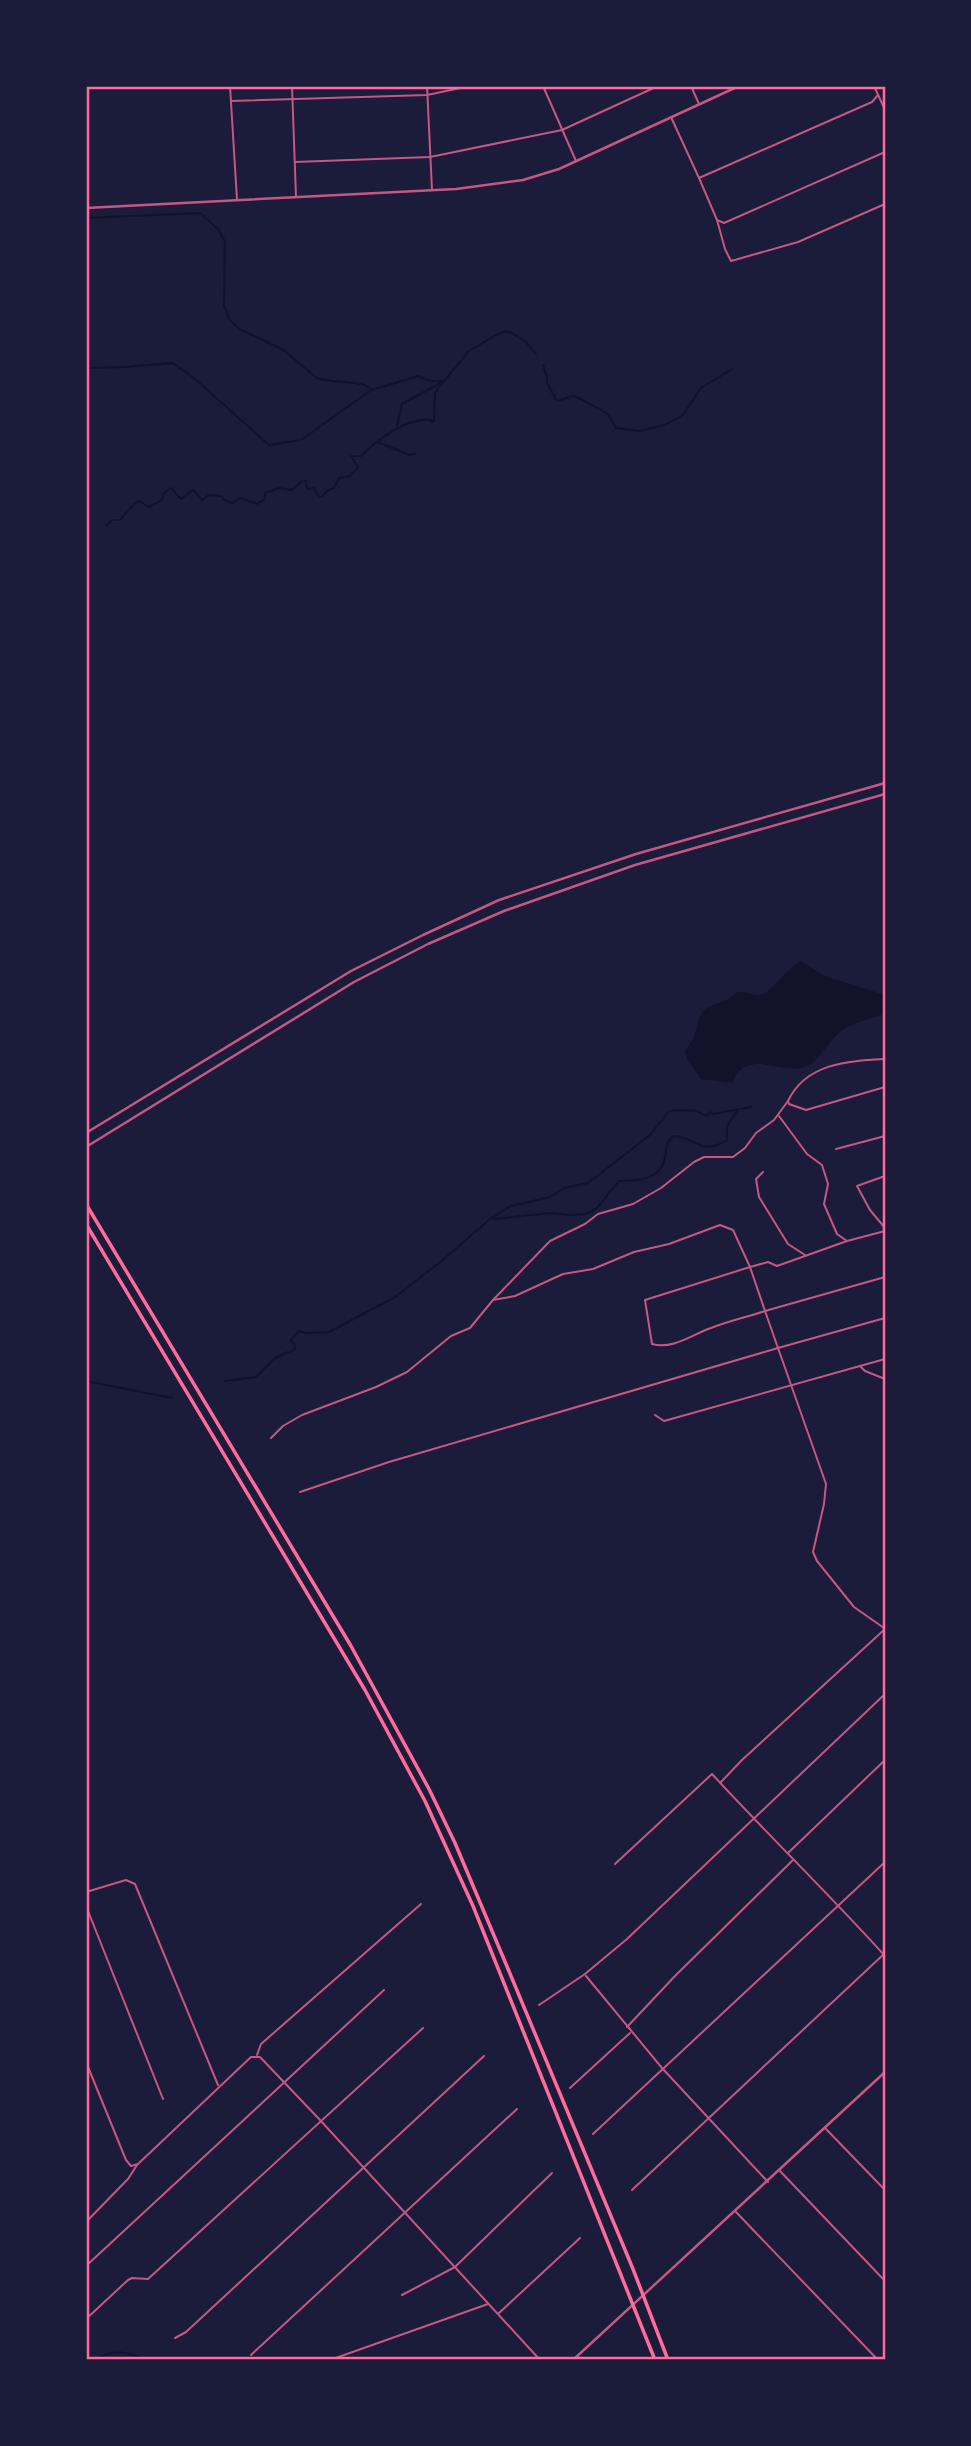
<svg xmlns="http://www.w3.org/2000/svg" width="971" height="2446" font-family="'Fira Sans',sans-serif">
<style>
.water{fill:#12122b}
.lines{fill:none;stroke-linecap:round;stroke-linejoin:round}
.stream{stroke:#12122b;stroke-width:2}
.minor{stroke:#c65784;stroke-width:2}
.tertiary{stroke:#c65784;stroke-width:2.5}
.motorway{stroke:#ff6b9d;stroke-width:3.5}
.neatline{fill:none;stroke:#ff6b9d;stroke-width:2.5}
</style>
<rect width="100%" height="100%" fill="#1b1b3a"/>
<path class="water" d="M 800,961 L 827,977 L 885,995 L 885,1014 C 872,1018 856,1022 844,1029 C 829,1038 820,1062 805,1067 C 780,1075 747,1047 732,1083 L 701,1079 L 688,1061 L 685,1051 C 688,1046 692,1041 694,1037 C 698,1028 696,1018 704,1011 C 713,1001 725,1005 737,992 C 745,991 752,996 760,995 C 771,994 786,969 800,961 Z"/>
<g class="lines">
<g class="stream">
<path d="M 86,218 L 200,213 L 219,230 L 225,242 L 224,305 L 229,319 L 239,329 L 282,349 L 317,378 C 333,384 363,379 372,390 L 418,376 L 431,381 L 441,381"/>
<polyline points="543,365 547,377 547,383 557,401 573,396 579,398 608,414 616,428 639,431 665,425 683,415 701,388 732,369"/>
<polyline points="86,368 126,367 173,363 195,379 269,445 301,440 371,390"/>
<polyline points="397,426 402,404 444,381 469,351 496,335 506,331 512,333 527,343 536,355"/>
<polyline points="377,442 410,455 415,454"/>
<path d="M 106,526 L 112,520 L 120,520 L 134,504 L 139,501 L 149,507 L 162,500 L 164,493 L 171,488 L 181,499 L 193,490 L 202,500 L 209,495 L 222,496 L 224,500 L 232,503 L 240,498 L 257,504 L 265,499 L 265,493 L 279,488 L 292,490 L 302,481 L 306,481 L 307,489 L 314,488 L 319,497 L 322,497 L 328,490 L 334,488 L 339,478 L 350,476 L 358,467 L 351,456 L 361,456 C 377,440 407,417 431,420 L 432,422 L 434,421 L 435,393 L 444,381"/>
<path d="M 493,1219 L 549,1213 L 571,1215 L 585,1214 L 597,1208 L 619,1181 C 639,1181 661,1180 665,1157 C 667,1148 665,1143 673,1136 C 694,1136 701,1157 727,1140 L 727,1126 L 737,1111"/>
<polyline points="86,1381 172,1398"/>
<polyline points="225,1381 256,1377 275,1358 295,1349 294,1343 290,1341 299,1331 306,1333 329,1332 395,1297 444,1259 490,1219 511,1206 550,1197 564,1188 588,1183 650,1135 668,1112 673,1110 697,1111 706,1116 711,1112 713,1114 751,1107"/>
<path d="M 95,2360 C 113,2348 129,2352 147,2360"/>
</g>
<g class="minor">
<polyline points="230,86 237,200"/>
<polyline points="292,86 296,197"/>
<polyline points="427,86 432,190"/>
<polyline points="543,86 576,161"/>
<polyline points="691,86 699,104"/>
<polyline points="874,86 885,110"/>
<polyline points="231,101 427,95 470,86"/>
<polyline points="671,117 699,178 872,102 878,95"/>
<polyline points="295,162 430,157 562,130 658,86"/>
<polyline points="699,178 717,220 724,223 885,152"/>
<polyline points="717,220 725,249 731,261 798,242 885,204"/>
<path d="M 885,1059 C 848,1061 806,1063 788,1101 L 789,1104 L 806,1110 L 885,1087"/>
<polyline points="779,1116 807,1154 822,1165 828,1184 824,1204 837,1234 847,1241 885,1231"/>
<polyline points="836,1149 885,1136"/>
<polyline points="763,1172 756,1179 759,1197 788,1244 805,1255"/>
<polyline points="885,1176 857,1186 870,1210 885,1228"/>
<polyline points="885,1277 765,1311 778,1348 885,1318"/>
<path d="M 493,1300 L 515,1296 L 563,1274 L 593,1269 L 634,1252 L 669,1244 L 720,1225 L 733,1230 L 750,1267 L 645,1300 L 652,1344 C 673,1350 693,1334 711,1328 C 729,1321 747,1317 765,1311 L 750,1267 L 768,1262 L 777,1266 L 847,1241"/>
<polyline points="860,1366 885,1359"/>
<polyline points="655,1415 664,1421 860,1366 865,1371 885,1379"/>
<polyline points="271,1438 283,1426 302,1415 376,1387 407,1372 451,1336 470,1328 493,1300 550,1241 585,1224 598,1214 633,1204 661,1188 694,1162 704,1157 733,1157 745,1148 756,1133 774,1120 788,1101"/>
<polyline points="300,1492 389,1462 778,1348 826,1484 824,1504 813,1552 817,1561 854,1607 884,1628"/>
<polyline points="721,1782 742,1760 885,1629"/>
<polyline points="788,1853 885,1760"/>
<path d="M 615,1864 L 712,1774 C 769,1836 829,1894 885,1956"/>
<polyline points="86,1892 126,1880 135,1884 218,2085"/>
<polyline points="86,1906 163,2099"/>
<polyline points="586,1976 662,2068 768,2182"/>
<polyline points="539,2005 585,1974 627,1939 885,1694"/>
<polyline points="627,2027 675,1976 793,1860"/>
<polyline points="257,2055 261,2044 421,1904"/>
<polyline points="86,2062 126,2160 131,2166 138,2164 251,2057 260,2057 320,2120 540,2360"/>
<polyline points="570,2088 630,2033"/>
<polyline points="826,2129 885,2190"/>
<polyline points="593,2134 885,1862"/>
<polyline points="780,2171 885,2281"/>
<polyline points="632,2190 885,1953"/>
<polyline points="736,2212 878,2360"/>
<polyline points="86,2222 128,2179 137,2165"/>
<polyline points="86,2266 384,1990"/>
<polyline points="402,2295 455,2267 552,2173"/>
<polyline points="499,2313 580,2238"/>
<polyline points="86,2319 128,2280 132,2278 148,2279 423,2028"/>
<polyline points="175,2338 186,2332 484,2056"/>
<polyline points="251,2355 517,2109"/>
<polyline points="330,2360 488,2304"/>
</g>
<g class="tertiary">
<polyline points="86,208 456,189 523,180 559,169 739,86"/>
<polyline points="86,1133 351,971 423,935 499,900 636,854 885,783"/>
<polyline points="86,1147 354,982 428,944 504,911 635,865 885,794"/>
<polyline points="573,2360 885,2072"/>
</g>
<g class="motorway">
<polyline points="86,1204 351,1646 429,1789 455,1843 511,1976 633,2269 668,2360"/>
<polyline points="86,1224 365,1690 425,1801 473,1906 655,2360"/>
</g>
</g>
<rect width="971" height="2446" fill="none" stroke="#1b1b3a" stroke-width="175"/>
<rect x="88" y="88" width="796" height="2270" class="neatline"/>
</svg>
